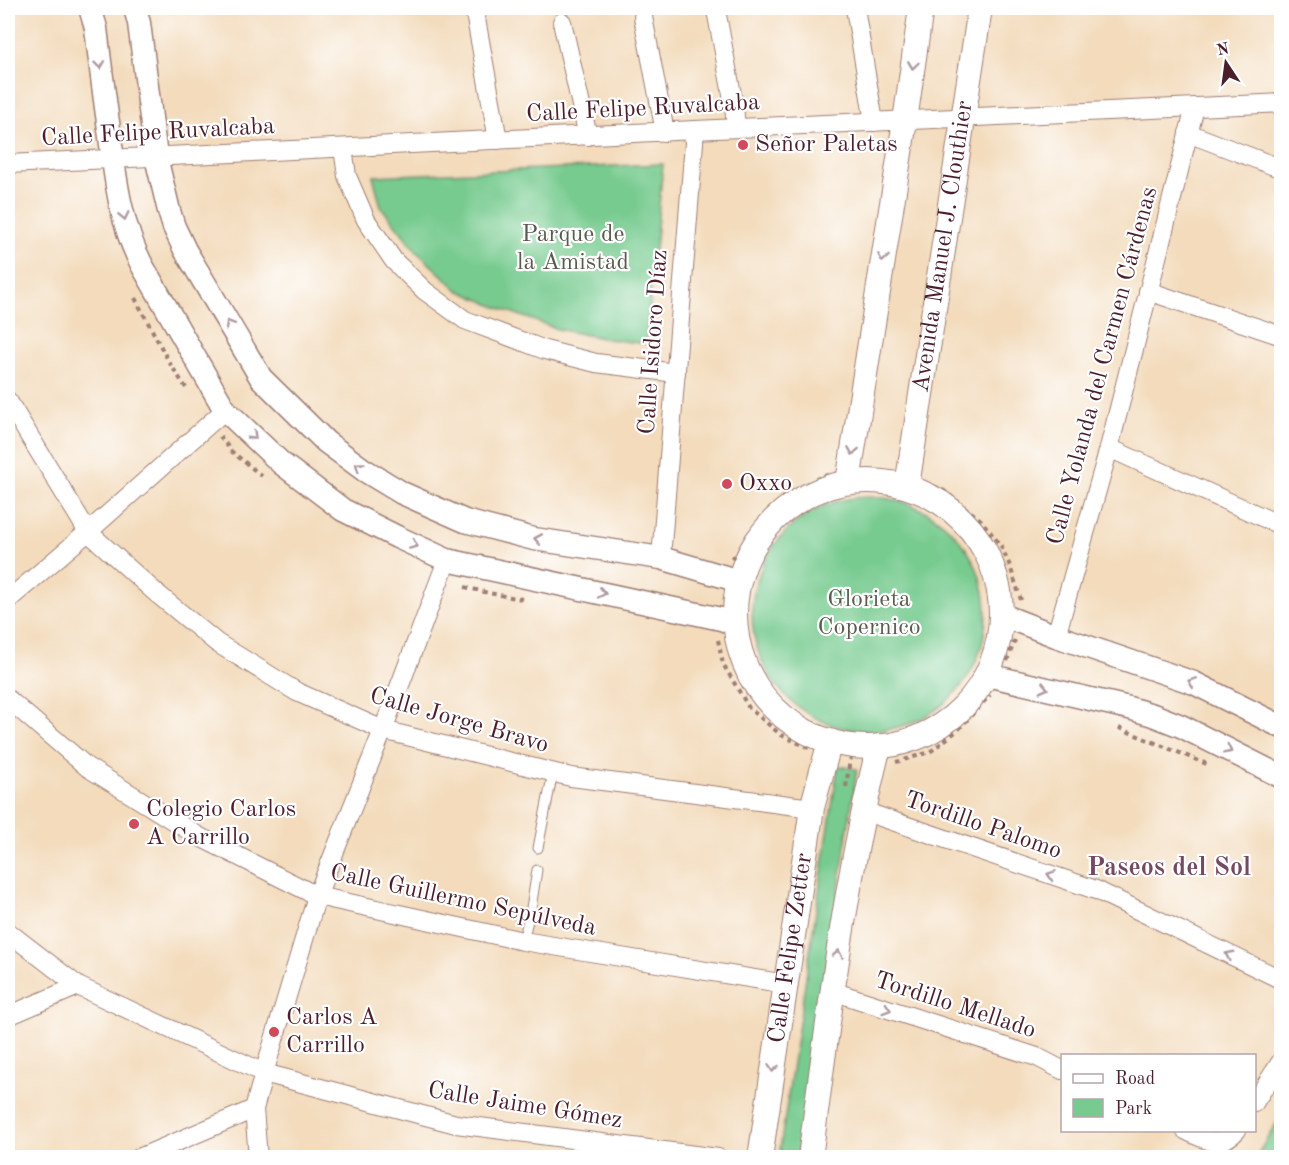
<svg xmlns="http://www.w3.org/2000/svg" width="1289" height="1165" font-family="'Old Standard TT',serif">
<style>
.green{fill:#77cb8f;stroke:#60755d;stroke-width:1.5}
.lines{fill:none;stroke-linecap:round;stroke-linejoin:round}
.service-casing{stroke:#9e7d74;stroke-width:11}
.minor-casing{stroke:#9e7d74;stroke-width:20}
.tertiary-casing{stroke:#9e7d74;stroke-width:25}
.secondary-casing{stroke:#9e7d74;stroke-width:26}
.path{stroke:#9e7d74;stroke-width:4;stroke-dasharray:4.5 4.5;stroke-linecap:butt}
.service{stroke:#fff;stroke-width:9}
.minor{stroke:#fff;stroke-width:18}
.tertiary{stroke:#fff;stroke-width:22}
.secondary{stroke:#fff;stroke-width:24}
.oneway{stroke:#ae9aa0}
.poi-dot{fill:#d1495b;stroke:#fff;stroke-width:2}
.labels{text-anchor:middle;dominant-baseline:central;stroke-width:4.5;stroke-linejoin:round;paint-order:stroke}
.street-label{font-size:24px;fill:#4a1f2b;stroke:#fff}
.poi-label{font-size:24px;fill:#4a1f2b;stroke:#fff;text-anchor:start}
.park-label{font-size:24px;fill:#5a5b4e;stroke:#fff}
.neighbourhood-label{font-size:26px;font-weight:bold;fill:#744962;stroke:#fff}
</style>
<rect width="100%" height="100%" fill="#fff"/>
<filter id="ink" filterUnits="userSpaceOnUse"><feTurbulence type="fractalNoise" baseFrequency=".0167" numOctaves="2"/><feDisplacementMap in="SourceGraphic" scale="12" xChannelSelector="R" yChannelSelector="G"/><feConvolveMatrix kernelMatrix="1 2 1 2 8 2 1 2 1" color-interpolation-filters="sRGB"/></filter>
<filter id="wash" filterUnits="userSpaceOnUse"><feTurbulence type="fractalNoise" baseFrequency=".008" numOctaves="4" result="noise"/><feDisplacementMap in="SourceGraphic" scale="24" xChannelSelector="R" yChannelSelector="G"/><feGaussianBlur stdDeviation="1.35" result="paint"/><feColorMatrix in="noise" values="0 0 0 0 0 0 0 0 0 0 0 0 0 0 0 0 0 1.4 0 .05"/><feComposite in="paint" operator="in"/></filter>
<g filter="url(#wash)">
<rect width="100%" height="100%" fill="#f3dbbc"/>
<g class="green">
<polygon points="663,164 646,344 607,339 557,329 494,306 458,290 418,253 381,207 373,176"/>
<circle cx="869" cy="614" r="117"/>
<polygon points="838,766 857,769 799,1152 795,1157 787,1157 782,1155 780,1149"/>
<polygon points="1281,1116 1281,1157 1256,1157"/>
</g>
</g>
<g filter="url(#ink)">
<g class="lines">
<defs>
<g id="service">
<polyline points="1280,8 1282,8"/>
<polyline points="538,848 553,772"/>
<polyline points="523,941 531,908 537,870"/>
</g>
<g id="minor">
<polyline points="474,8 498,140"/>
<polyline points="855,8 874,122"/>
<polyline points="716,10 734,105 736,128"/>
<polyline points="643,17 665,132"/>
<polyline points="562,22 588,136"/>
<polyline points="1188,133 1282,169"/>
<polyline points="343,148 347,176 366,220 394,261 425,291 465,320 545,350 596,363 676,373"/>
<polyline points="8,164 695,130 1282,103"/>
<polyline points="1148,291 1282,336"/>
<polyline points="8,401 88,532 155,592 217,643 297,692 383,730 571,777 812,808"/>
<polyline points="1109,448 1282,526"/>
<polyline points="661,558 695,130"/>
<polyline points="8,600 88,532 225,410"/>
<polyline points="1056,636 1109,448 1195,107"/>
<polyline points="8,699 87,767 198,836 317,896 523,941 786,984"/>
<polyline points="863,811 1096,890 1282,980"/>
<polyline points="8,932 78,986 264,1073 456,1124 718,1158"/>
<polyline points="832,991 1037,1057 1062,1070"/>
<polyline points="8,1016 78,986"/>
<polyline points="1254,1103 1282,1060"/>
<path d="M 1185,1130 C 1204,1140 1220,1149 1237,1130"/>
<polyline points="139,1158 254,1109"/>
<polyline points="258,1158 254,1109 264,1073 317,896 383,730 447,560"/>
</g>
<g id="tertiary">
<path d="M 90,8 L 96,28 C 100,62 104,95 109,129 C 115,176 120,225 143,267 L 225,410 L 281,463 L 343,510 L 397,537 L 447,560 L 721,619 L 735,624"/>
<polyline points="135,8 139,23 156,157 169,211 174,227 185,250 261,378 326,442 364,470 402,493 465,521 534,539 661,558 739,581"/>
<polyline points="1002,615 1056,636 1194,683 1282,727"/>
<polyline points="987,675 1129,708 1153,715 1181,726 1282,777"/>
</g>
<g id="secondary">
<circle cx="868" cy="614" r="133"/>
<polyline points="848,482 905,121 921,8"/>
<path id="s1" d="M 907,486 L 980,8"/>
<path id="s2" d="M 760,1158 L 812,808 L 830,741"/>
<path d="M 810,1158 C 828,1020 845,881 879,746"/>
</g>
</defs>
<use href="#service" class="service-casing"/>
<use href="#minor" class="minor-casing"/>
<use href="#tertiary" class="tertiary-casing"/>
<use href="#secondary" class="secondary-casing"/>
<g class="path">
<polyline points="135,298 169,362 188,391"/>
<polyline points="220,436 231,451 262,476"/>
<polyline points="871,471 890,474"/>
<polyline points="926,483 943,490 981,520 1001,546 1010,566 1021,600"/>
<polyline points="731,558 737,555 742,545 781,502 820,477 828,475"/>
<polyline points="465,587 488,593 522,599"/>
<polyline points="718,640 723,664 749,708 781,735 809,748"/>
<polyline points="1007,661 1015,640"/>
<polyline points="1119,728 1209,765"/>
<polyline points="896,762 900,761 930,752 958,730 990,695"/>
<polyline points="846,787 849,766 854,746"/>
<polyline points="1239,1152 1247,1158"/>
</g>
<use href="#service" class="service"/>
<use href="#minor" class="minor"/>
<use href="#tertiary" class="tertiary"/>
<use href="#secondary" class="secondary"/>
</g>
<defs><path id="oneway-chevron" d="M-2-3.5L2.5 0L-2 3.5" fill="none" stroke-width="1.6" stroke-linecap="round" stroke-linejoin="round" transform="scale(1.5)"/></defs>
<g class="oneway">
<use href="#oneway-chevron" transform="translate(100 65) rotate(83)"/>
<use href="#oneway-chevron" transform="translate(913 65) rotate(98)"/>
<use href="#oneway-chevron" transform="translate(124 216) rotate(78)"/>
<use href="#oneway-chevron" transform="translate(883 258) rotate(99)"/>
<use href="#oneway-chevron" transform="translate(229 324) rotate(-121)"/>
<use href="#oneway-chevron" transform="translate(253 436) rotate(44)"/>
<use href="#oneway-chevron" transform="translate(853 451) rotate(99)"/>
<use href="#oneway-chevron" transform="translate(359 466) rotate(-144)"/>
<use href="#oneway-chevron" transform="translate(538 539) rotate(-170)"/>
<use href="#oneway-chevron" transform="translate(414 545) rotate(24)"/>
<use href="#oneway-chevron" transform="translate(602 593) rotate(12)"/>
<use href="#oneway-chevron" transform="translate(1192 682) rotate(-158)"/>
<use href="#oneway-chevron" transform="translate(1044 688) rotate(13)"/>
<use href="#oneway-chevron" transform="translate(1228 750) rotate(27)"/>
<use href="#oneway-chevron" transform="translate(1051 875) rotate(-161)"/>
<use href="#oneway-chevron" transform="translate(838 954) rotate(-80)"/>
<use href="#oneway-chevron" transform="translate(1229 955) rotate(-154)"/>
<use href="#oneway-chevron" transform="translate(887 1009) rotate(18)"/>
<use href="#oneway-chevron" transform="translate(773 1068) rotate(98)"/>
</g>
</g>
<g class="poi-dot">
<circle cx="743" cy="145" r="6"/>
<circle cx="727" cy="484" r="6"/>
<circle cx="134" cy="824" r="6"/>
<circle cx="274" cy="1032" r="6"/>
</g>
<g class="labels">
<g class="street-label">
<text transform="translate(643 109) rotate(-3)">Calle Felipe Ruvalcaba</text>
<text transform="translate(158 133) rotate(-3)">Calle Felipe Ruvalcaba</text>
<text stroke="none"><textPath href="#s1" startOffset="242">Avenida Manuel J. Clouthier</textPath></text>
<text transform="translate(654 342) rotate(-86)">Calle Isidoro Díaz</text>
<text transform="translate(1103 366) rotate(-75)">Calle Yolanda del Carmen Cárdenas</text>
<text transform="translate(459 721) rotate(16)">Calle Jorge Bravo</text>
<text transform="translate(983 826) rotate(19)">Tordillo Palomo</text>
<text transform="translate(463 901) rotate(12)">Calle Guillermo Sepúlveda</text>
<text stroke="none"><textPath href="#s2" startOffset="212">Calle Felipe Zetter</textPath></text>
<text transform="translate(955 1006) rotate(18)">Tordillo Mellado</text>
<text transform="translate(525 1106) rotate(9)">Calle Jaime Gómez</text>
</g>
<g class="poi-label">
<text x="755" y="145">Señor Paletas</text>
<text x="739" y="484">Oxxo</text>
<text x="146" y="810">Colegio Carlos<tspan x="146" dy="28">A Carrillo</tspan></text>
<text x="286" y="1018">Carlos A<tspan x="286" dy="28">Carrillo</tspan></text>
</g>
<g class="park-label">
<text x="573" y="235">Parque de<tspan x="573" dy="28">la Amistad</tspan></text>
<text x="869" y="600">Glorieta<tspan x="869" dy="28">Copernico</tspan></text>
</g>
<g class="neighbourhood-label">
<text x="1169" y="868">Paseos del Sol</text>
</g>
</g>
<rect width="1289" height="1165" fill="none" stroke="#fff" stroke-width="30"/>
<rect x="1061" y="1054" width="195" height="78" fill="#ffffff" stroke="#b7a5aa" stroke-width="1.5"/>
<rect x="1073" y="1074" width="30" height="9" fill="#ffffff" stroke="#b7a5aa" stroke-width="1.5"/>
<text x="1115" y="1084" font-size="18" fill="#4a1f2b">Road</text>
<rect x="1073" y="1099" width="30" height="18" fill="#77cb8f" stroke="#b7a5aa" stroke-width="1.5"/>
<text x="1115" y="1114" font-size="18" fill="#4a1f2b">Park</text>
<g transform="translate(1226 63) rotate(347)" stroke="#ffffff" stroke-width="4.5" paint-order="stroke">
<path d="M0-4.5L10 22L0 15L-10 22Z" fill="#4a1f2b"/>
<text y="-9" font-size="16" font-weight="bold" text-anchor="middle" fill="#4a1f2b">N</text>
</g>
</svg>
